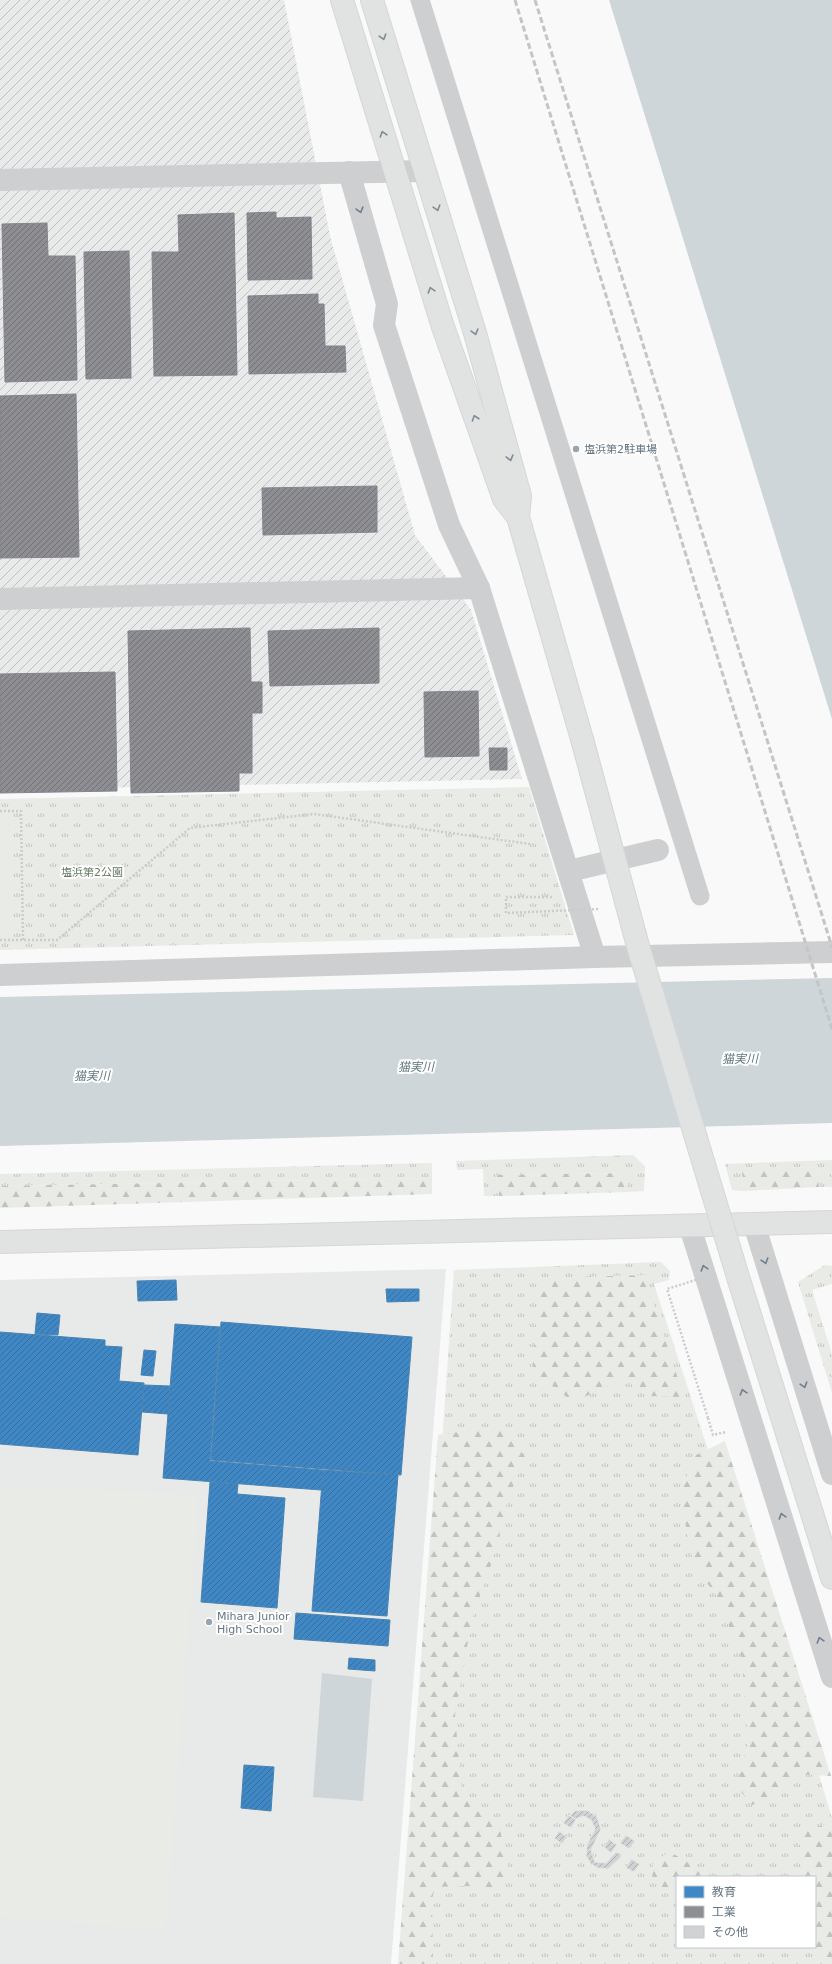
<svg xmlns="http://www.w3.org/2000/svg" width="832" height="1964" font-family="'DejaVu Sans','Noto Sans JP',sans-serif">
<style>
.built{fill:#e8e9e9}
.industrial{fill:url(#industrial-furrows)}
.grass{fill:url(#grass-tufts);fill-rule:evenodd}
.forest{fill:url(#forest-firs)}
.garden{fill:#e8ebe6}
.water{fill:#ced6d9}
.schools{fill:url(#schools-hatch);stroke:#4a83b1}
.industry{fill:url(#industry-hatch);stroke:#81868e}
.building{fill:url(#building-hatch);stroke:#e8e8e8}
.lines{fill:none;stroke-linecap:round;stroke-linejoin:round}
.secondary-casing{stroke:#d5d6d7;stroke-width:24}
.path{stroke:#cbcccd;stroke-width:2.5;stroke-dasharray:2 2;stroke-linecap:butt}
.lane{stroke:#cecfd0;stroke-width:19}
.street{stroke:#cecfd0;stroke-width:22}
.secondary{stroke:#e1e2e2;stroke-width:22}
.rail{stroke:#c3c5c6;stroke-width:3;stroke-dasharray:6 3;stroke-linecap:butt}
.secondary-bridge-casing{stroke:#d5d6d7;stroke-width:24;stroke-linecap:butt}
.path-bridge{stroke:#cbcccd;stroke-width:2.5;stroke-dasharray:2 2;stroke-linecap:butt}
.secondary-bridge{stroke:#e1e2e2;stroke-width:22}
.oneway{stroke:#7e8c96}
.oneway2{stroke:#707f8b}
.poi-dot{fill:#99a4ac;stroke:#fff;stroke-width:1.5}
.labels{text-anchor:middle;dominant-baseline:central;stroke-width:4;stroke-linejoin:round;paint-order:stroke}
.poi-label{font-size:11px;fill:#657683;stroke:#fff;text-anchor:start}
.park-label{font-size:11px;fill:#687a64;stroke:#fff}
.water-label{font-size:12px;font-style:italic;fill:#60757c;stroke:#fff}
</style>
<defs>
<pattern id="industrial-furrows" width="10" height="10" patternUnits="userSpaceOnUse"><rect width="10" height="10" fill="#e8e9e9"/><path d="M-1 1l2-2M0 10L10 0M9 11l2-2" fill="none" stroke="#c0c1c2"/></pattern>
<pattern id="grass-tufts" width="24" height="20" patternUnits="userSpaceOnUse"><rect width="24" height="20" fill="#e8ebe6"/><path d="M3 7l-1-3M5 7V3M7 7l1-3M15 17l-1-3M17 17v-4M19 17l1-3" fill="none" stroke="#c0c3c0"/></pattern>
<pattern id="forest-firs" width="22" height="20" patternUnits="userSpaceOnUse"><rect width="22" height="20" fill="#e8ebe6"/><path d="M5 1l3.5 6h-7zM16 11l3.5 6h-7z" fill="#c0c3c0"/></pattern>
<pattern id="schools-hatch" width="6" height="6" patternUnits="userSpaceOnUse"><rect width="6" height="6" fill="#3f88c5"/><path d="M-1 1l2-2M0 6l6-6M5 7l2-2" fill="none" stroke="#376f9e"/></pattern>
<pattern id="industry-hatch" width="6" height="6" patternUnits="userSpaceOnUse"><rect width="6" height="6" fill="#8d8d92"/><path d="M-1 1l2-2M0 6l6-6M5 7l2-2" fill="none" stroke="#717277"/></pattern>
<pattern id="building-hatch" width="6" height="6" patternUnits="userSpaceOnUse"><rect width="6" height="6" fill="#d0d2d3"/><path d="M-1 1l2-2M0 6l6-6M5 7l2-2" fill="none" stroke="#acafb1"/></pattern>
</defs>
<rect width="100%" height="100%" fill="#f9f9f9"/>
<polygon class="built" points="446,1269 391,1964 0,1964 0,1280"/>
<polygon class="industrial" points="0,0 284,0 330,236 415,535 471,610 522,779 0,790"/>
<g class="grass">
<polygon points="529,787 574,935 0,950 0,799"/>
<polygon points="633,1155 645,1166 644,1191 627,1192 627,1173 496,1175 499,1196 484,1196 483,1169 457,1170 456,1161"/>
<polygon points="832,1160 832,1187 819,1187 817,1167 742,1170 743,1191 732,1190 725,1164"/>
<polygon points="432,1163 432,1178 0,1186 0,1174"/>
<path d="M 661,1262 L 670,1271 L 669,1280 L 654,1284 L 708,1450 L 722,1454 L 832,1818 L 832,1964 L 406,1964 L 454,1270 ZM 677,1877 L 815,1877 L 815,1947 L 677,1947 Z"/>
<polygon points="825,1265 832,1266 832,1284 812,1290 832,1354 832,1393 798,1282"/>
</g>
<g class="forest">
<polygon points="817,1167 819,1187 743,1191 742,1169"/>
<polygon points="627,1173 627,1192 499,1196 496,1175"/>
<polygon points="432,1178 432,1194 0,1208 0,1186"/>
<polygon points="644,1275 684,1397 648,1396 624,1379 573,1402 533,1371 538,1278"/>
<polygon points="503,1426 525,1457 508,1499 492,1562 472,1619 455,1715 462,1795 500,1830 508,1865 499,1889 467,1886 435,1887 432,1899 433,1964 398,1964 438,1435"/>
<polygon points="725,1441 831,1776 796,1774 770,1799 752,1805 737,1787 748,1743 742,1659 717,1596 694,1566 679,1493 696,1455"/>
<path d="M 832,1822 L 832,1964 L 823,1964 C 809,1947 815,1899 815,1877 L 802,1877 L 798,1852 L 801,1832 Z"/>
<polygon points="669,1851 711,1877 677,1877 677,1891 668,1890 652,1881 653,1864"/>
</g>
<g class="garden">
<polygon points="0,821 8,821 10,930 0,930"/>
<polygon points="0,1486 199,1494 166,1930 0,1917"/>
</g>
<g class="water">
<polygon points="609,0 832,0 832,719"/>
<polygon points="832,978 832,1123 0,1146 0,997"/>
<polygon points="322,1673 372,1679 363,1801 313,1797"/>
</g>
<g class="schools">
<polygon points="176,1280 177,1300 138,1301 137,1281"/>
<polygon points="386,1289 419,1289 419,1301 387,1302"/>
<polygon points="37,1313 60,1315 58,1335 35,1334"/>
<polygon points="221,1322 412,1337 401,1475 211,1460"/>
<polygon points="175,1324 220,1327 210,1461 323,1470 321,1490 163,1478"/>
<polygon points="0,1332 105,1340 105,1346 122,1347 119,1381 144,1383 138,1455 0,1444"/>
<polygon points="144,1350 156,1351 153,1376 141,1375"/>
<polygon points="144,1385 170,1386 168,1414 142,1412"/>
<polygon points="323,1470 398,1475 387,1616 312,1611"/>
<polygon points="210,1482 238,1484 237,1494 285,1498 277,1608 201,1602"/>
<polygon points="296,1613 390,1620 388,1646 294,1639"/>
<polygon points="349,1658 375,1660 375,1671 348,1669"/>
<polygon points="244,1765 274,1767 271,1811 241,1808"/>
</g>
<g class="industry">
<polygon points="276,212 276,218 311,217 312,279 248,280 247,213"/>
<polygon points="234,213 237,375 154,376 152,252 179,252 178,215"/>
<polygon points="47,223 48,256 75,256 77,380 5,382 2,224"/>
<polygon points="129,251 131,378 86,379 84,252"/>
<polygon points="318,294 318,304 324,304 325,346 345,346 346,372 249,374 248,296"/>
<polygon points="76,394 79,557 0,558 0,396"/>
<polygon points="377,486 377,532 263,535 262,488"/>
<polygon points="250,628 251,682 262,682 262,713 252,713 252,773 239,773 239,791 131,793 128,631"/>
<polygon points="379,628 379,683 270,686 268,631"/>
<polygon points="115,672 117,791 0,793 0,674"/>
<polygon points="478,691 479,756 425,757 424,692"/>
<polygon points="489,748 507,748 507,770 490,770"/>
</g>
<g class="building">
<polygon points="587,1810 597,1817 601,1829 591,1850 595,1862 606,1863 616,1852 621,1854 621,1857 608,1869 598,1868 591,1864 586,1856 587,1845 595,1829 591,1820 584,1816 575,1819 570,1816 574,1811"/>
<polygon points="569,1815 576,1820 571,1828 563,1823"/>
<polygon points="559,1831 567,1837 562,1844 554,1838"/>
<polygon points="626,1835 635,1841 629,1849 620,1843"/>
<polygon points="609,1839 617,1845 611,1853 604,1847"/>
<polygon points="631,1859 640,1864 634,1872 626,1868"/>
</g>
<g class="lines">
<defs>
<g id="secondary">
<polyline points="342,0 443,327 504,499 518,517"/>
<polyline points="372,0 475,333 520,496 518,517 582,739"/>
<polyline points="0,1242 832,1222"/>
<polyline points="816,1526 832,1578"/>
</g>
</defs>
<use href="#secondary" class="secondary-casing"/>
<g class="path">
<polyline points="0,811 21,811 23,940"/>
<polyline points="0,940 57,940 190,828 314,814 530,844"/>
<polyline points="708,1418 713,1435 726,1432"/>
</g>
<polyline class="lane" points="420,0 700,896"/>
<g class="street">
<polyline points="349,172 387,304 384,325 449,525 479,588 595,957"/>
<polyline points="0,180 425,171"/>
<polyline points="0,599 479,588"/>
<polyline points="569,871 658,850"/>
<polyline points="0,975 595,957 832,952"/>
<polyline points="754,1224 832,1474"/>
<polyline points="690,1227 832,1677"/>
</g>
<use href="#secondary" class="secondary"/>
<g class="rail">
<polyline points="515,0 832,1029"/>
<polyline points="535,0 832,947"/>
</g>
<defs>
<polyline id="secondary-bridge" points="582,739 638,946 738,1277 816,1526"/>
</defs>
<use href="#secondary-bridge" class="secondary-bridge-casing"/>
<g class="path-bridge">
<polyline points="552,897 506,897 506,913 598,909"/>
<polyline points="708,1418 667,1289 708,1276"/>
</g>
<use href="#secondary-bridge" class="secondary-bridge"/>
</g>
<defs><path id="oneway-chevron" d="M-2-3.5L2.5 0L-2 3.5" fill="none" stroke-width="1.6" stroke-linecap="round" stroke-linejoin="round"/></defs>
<g class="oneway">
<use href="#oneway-chevron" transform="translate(383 37) rotate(73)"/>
<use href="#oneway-chevron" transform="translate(383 134) rotate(-107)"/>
<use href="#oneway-chevron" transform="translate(437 208) rotate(73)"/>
<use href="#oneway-chevron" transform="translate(431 290) rotate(-107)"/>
<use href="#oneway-chevron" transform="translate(475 332) rotate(74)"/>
<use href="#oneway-chevron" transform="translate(475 418) rotate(-109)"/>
<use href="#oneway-chevron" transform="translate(510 458) rotate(75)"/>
</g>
<g class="oneway2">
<use href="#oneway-chevron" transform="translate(360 210) rotate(74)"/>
<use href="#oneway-chevron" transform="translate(765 1261) rotate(73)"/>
<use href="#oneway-chevron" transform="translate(704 1268) rotate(-107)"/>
<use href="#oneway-chevron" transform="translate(804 1385) rotate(73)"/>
<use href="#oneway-chevron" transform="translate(743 1392) rotate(-107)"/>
<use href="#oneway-chevron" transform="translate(782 1516) rotate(-107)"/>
<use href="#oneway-chevron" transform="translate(820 1640) rotate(-107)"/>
</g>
<g class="poi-dot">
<circle cx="576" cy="449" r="4"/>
<circle cx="209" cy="1622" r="4"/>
</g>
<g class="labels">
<g class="poi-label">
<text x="584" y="449">塩浜第2駐車場</text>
<text x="217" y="1616">Mihara Junior<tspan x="217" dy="13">High School</tspan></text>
</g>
<g class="park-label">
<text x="92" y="872">塩浜第2公園</text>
</g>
<g class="water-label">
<text transform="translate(740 1059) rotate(-1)">猫実川</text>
<text transform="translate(416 1067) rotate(-1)">猫実川</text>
<text transform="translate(92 1076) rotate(-1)">猫実川</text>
</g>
</g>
<rect x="676" y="1876" width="140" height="72" fill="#ffffff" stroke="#c1c8cd"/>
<rect x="684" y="1886" width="20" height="12" fill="#3f88c5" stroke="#c1c8cd"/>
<text x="712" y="1896" font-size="12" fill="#657683">教育</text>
<rect x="684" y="1906" width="20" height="12" fill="#8d8d92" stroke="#c1c8cd"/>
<text x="712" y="1916" font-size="12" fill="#657683">工業</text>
<rect x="684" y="1926" width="20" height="12" fill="#d0d2d3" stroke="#c1c8cd"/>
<text x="712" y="1936" font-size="12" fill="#657683">その他</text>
</svg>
